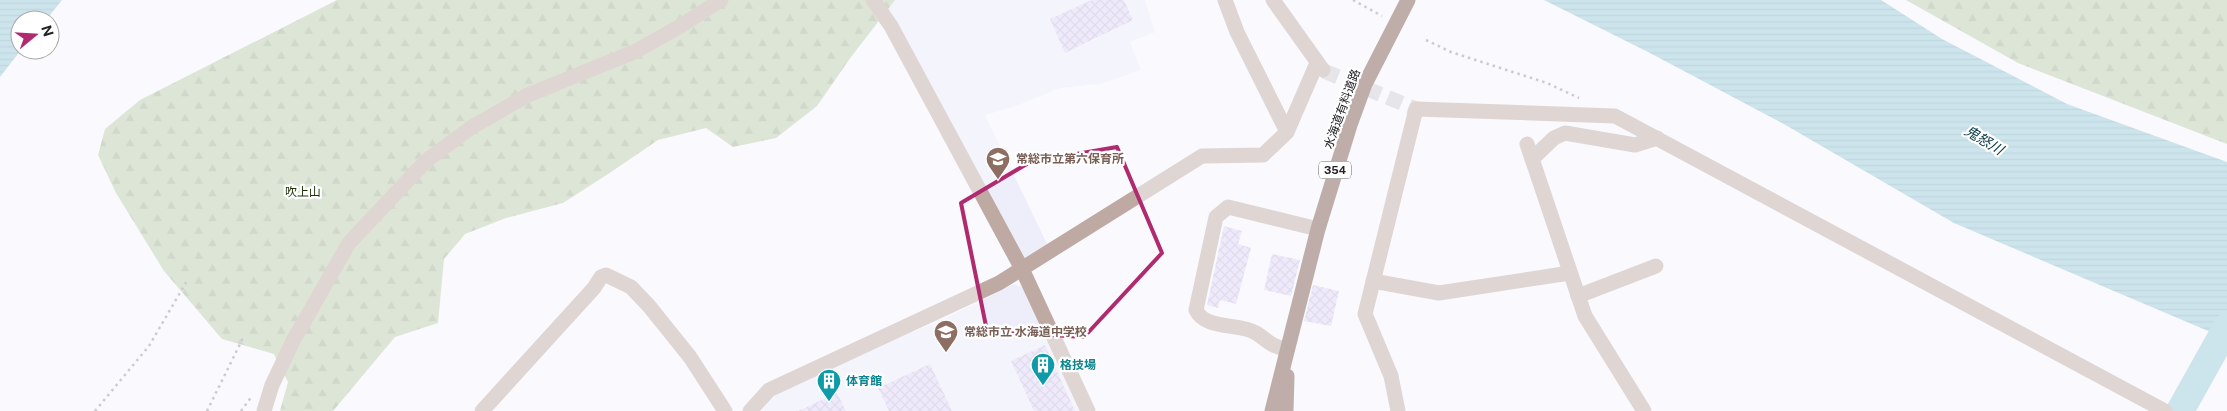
<svg xmlns="http://www.w3.org/2000/svg" width="2227" height="411" font-family="'Public Sans','Noto Sans JP',sans-serif">
<style>
.built{fill:#edeefa}
.forest{fill:url(#forest-firs)}
.water{fill:url(#water-rules)}
.lines{fill:none;stroke-linecap:round;stroke-linejoin:round}
.river{stroke:#96c9d8;stroke-width:28}
.building{fill:url(#building-cross-hatch)}
.minor-tunnel{stroke:#ceced3;stroke-width:15;stroke-dasharray:15 8;stroke-linecap:butt}
.path{stroke:#96969a;stroke-width:2.5;stroke-dasharray:2.5 4;stroke-linecap:butt}
.minor{stroke:#beaaa2;stroke-width:15}
.highway{stroke:#765140;stroke-width:15}
.marked{fill:none;stroke:#b02a6f;stroke-width:4;stroke-linejoin:round}
.labels{text-anchor:middle;dominant-baseline:central;stroke-width:4.5;stroke-linejoin:round;paint-order:stroke}
.shield{fill:#fff;stroke:#656567;stroke-width:1}
.shield-label{font-size:11px;font-weight:bold;fill:#232326}
.street-label{font-size:12px;fill:#232326;stroke:#fff}
.education-label{font-size:12px;font-weight:bold;fill:#785e54;stroke:#fff;text-anchor:start}
.park-label{font-size:12px;fill:#1d3004;stroke:#fff}
.culture-label{font-size:12px;font-weight:bold;fill:#0d838f;stroke:#fff;text-anchor:start}
.water-label{font-size:14px;font-style:italic;fill:#093945;stroke:#fff}
</style>
<defs>
<pattern id="forest-firs" width="22" height="20" patternUnits="userSpaceOnUse" patternTransform="scale(1.25)"><rect width="22" height="20" fill="#b9cda6"/><path d="M5 1l3.5 6h-7zM16 11l3.5 6h-7z" fill="#9fb08f"/></pattern>
<pattern id="water-rules" width="6" height="5" patternUnits="userSpaceOnUse" patternTransform="scale(1.25)"><rect width="6" height="5" fill="#96c9d8"/><path d="M0 2.5h6" fill="none" stroke="#81acb9"/></pattern>
<pattern id="building-cross-hatch" width="8" height="8" patternUnits="userSpaceOnUse" patternTransform="scale(1.25)"><rect width="8" height="8" fill="#e3d8f9"/><path d="M0 0l8 8M0 8l8-8" fill="none" stroke="#c2b9d5"/></pattern>
</defs>
<rect width="100%" height="100%" fill="#f9f9fe"/>
<g class="built">
<polygon points="879,0 1090,0 1092,4 1065,52 1099,38 1093,24 1110,30 1133,20 1124,0 1145,0 1155,32 1130,42 1141,70 1100,84 1060,88 1016,106 985,115 1048,246 1023,263"/>
<polygon points="1014,284 1022,287 1081,411 1075,411 1045,346 1011,361 1034,411 952,411 878,388 889,411 762,411 772,396 909,333 936,323"/>
</g>
<g class="forest">
<polygon points="337,0 895,0 851,57 817,106 776,138 733,147 706,128 658,140 608,174 563,203 506,218 465,234 444,259 438,323 395,337 333,411 280,411 288,382 274,354 222,339 164,271 116,193 98,155 105,129 140,100"/>
<polygon points="1906,0 2227,0 2227,144 2018,63"/>
</g>
<g class="water">
<polygon points="0,0 62,0 46,20 20,20 21,50 0,77"/>
<polygon points="1544,0 1881,0 1942,39 2067,104 2227,162 2227,339 1954,223 1782,123 1648,52"/>
</g>
<g class="lines">
<polyline class="river" points="2180,411 2227,327"/>
</g>
<g class="building">
<polygon points="1092,0 1124,0 1133,20 1065,53 1050,19"/>
<polygon points="1224,226 1242,231 1238,244 1251,248 1236,304 1220,300 1218,308 1207,305"/>
<polygon points="1272,254 1300,260 1291,296 1264,290"/>
<polygon points="1313,285 1339,291 1331,326 1304,321"/>
<polygon points="1045,345 1075,411 1034,411 1011,361"/>
<polygon points="930,364 952,411 889,411 878,388"/>
<polygon points="837,393 846,411 798,411"/>
</g>
<g class="lines">
<polyline class="minor-tunnel" points="1324,71 1416,109"/>
<g class="path">
<polyline points="1353,0 1382,16"/>
<polyline points="1426,40 1451,52 1547,83 1579,98"/>
<polyline points="95,411 149,346 188,279"/>
<polyline points="207,411 243,338"/>
<polyline points="241,411 252,396"/>
</g>
<g class="minor">
<polyline points="873,0 891,26 1022,269 1088,411"/>
<polyline points="1225,0 1237,32 1287,132"/>
<polyline points="1273,0 1323,70"/>
<polyline points="1527,144 1585,316 1644,411"/>
<polyline points="1532,159 1554,138 1565,133 1635,145 1657,138"/>
<polyline points="1373,281 1439,293 1570,273"/>
<polyline points="1578,296 1656,266"/>
<path d="M 1287,349 C 1271,347 1269,341 1256,333 C 1240,323 1205,330 1196,310 L 1216,217 L 1228,207 L 1318,229"/>
<polyline points="264,411 272,385 293,341 349,243 426,161 472,127 528,95 634,52 679,27 721,0"/>
<polyline points="482,411 594,288 601,277 606,275 631,287 649,306 690,357 725,411"/>
<polyline points="750,411 769,390 999,283 1202,156 1263,155 1287,132 1317,63"/>
<polyline points="1398,411 1391,376 1365,314 1416,109 1615,116 2165,411"/>
</g>
<g class="highway">
<polyline points="1272,411 1318,229 1350,125 1365,84 1408,0"/>
<polyline points="1286,411 1287,376"/>
</g>
</g>
<path d="M0 0H2227V411H0ZM 1117,147 L 1162,253 L 1084,337 L 987,331 L 961,203 L 1030,162 Z" fill="#f9f9fe" fill-opacity=".55" fill-rule="evenodd"/>
<path class="marked" d="M 1117,147 L 1162,253 L 1084,337 L 987,331 L 961,203 L 1030,162 Z"/>
<defs>
<symbol id="school-pin" viewBox="-11 -11 22 30"><path d="M0 17L-7.5 6A9.5 9.5 0 1 1 7.5 6Z" fill="#8d6e63" stroke="#fff"/><path d="M0-5L7-2L0 1L-7-2ZM-4 1L0 2.5L4 1V4Q0 6-4 4Z" fill="#fff"/></symbol>
<symbol id="building-pin" viewBox="-11 -11 22 30"><path d="M0 17L-7.5 6A9.5 9.5 0 1 1 7.5 6Z" fill="#0f9aa8" stroke="#fff"/><path d="M-4-6H4V6H1V3H-1V6H-4ZM-2.5-4.3h1.7v1.8h-1.7ZM.8-4.3h1.7v1.8H.8ZM-2.5-1h1.7V.8h-1.7ZM.8-1h1.7V.8H.8Z" fill="#fff"/></symbol>
</defs>
<g fill-rule="evenodd">
<use href="#school-pin" x="984" y="145" width="28" height="38"/>
<use href="#school-pin" x="932" y="318" width="28" height="38"/>
<use href="#building-pin" x="1029" y="351" width="28" height="38"/>
<use href="#building-pin" x="815" y="367" width="28" height="38"/>
</g>
<g class="labels">
<rect class="shield" x="1319" y="161.5" width="32" height="17" rx="4"/>
<g class="shield-label">
<text x="1335" y="170">354</text>
</g>
<g class="street-label">
<text transform="translate(1342 109) rotate(-70)">水海道有料道路</text>
</g>
<g class="education-label">
<text x="1016" y="159">常総市立第六保育所</text>
<text x="964" y="332">常総市立 水海道中学校</text>
</g>
<g class="park-label">
<text x="303" y="192">吹上山</text>
</g>
<g class="culture-label">
<text x="1060" y="365">格技場</text>
<text x="846" y="381">体育館</text>
</g>
<g class="water-label">
<text transform="translate(1984 140) rotate(31)">鬼怒川</text>
</g>
</g>
<g transform="translate(35 35) rotate(72)"><circle r="24" fill="#ffffff" stroke="#a7a7a8"/>
<path d="M0-4L9 19L0 12L-9 19Z" fill="#b02a6f"/>
<text y="-8" font-size="14" font-weight="bold" text-anchor="middle" fill="#232326">N</text>
</g>
</svg>
